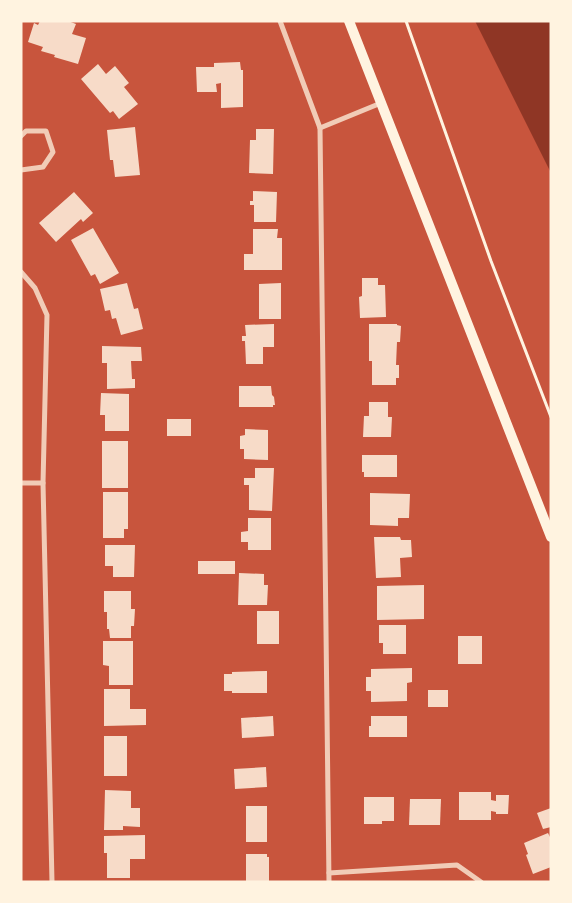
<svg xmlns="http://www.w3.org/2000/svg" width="572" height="903" font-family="'Space Grotesk',sans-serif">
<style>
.water{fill:#8f3625}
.building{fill:#f7dbc8}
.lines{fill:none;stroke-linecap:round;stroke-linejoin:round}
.path{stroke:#fff3e0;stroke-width:3}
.minor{stroke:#f1ccb7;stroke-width:5}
.secondary{stroke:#fff3e0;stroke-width:10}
</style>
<rect width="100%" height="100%" fill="#c8553d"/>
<polygon class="water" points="475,21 551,21 551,173"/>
<g class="building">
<polygon points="40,21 68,21 76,24 72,34 86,38 78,64 54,57 55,55 41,51 43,47 28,42 34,23 38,25"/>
<polygon points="240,62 241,70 243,70 243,107 221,108 221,83 216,84 217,92 197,92 196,67 214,67 214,63"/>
<polygon points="98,64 106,74 115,66 129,83 124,87 138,104 119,119 113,111 110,113 81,79"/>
<polygon points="135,127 140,175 115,177 113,160 110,160 107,130"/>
<polygon points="256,129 274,129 273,174 249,173 250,140 256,140"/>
<polygon points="253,191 277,192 276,222 254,222 254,205 250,205 250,201 253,201"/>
<polygon points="74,192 93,213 83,222 81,219 56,242 39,223"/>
<polygon points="93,228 119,273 100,284 95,274 91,276 71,240"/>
<polygon points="253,229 278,229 277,238 282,238 282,270 244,270 244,254 253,254"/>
<polygon points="362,278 378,278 378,285 385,285 386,317 360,318 359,297 362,296"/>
<polygon points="127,283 134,309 138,308 143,329 121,335 116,318 112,319 110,310 105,311 100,289"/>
<polygon points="281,283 281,319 259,319 259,284"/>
<polygon points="274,324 274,347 263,347 263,364 246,364 245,341 242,341 242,336 246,336 245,325"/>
<polygon points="369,324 397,324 397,325 401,326 400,342 397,342 396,365 399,365 399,378 396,378 396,385 372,385 372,361 369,361"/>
<polygon points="102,346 141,347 142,361 131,361 132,379 135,379 135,388 107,389 107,363 102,363"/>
<polygon points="239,386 271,386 272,395 274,397 275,405 273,405 273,407 239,407"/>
<polygon points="101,393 129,394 129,431 105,431 105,415 100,415"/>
<polygon points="369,402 388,402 388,417 392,417 391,437 363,437 364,416 369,416"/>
<rect x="167" y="419" width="24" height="17"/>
<polygon points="245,429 268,430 268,460 244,459 244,449 240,449 240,436 245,435"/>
<rect x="102" y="441" width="26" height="47"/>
<polygon points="362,455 397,455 397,477 364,477 364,472 362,472"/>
<polygon points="255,468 274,468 272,511 249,510 249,485 244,485 244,478 255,478"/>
<polygon points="103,492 128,492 128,529 124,529 124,538 103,538"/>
<polygon points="370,493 410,494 409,518 398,518 398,526 370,525"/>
<polygon points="248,518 271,518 271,550 248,550 248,542 241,542 241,532 248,531"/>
<polygon points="374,537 400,537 401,540 411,540 412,557 400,558 401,577 376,578"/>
<polygon points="105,545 135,545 134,577 113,577 113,566 105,566"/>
<rect x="198" y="561" width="37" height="13"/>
<polygon points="239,573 264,574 264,585 268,585 267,605 238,605"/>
<polygon points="424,585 424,619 377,620 377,586"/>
<polygon points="104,591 131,591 131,609 135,609 134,626 131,626 131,638 110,638 109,629 107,629 107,612 104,612"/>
<rect x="257" y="611" width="22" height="33"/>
<polygon points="379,625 406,625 406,654 383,654 383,643 379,643"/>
<rect x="458" y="636" width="24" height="28"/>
<polygon points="103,641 133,641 133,685 109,685 109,666 103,665"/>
<polygon points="412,668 412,682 407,683 407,701 371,702 371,691 366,691 366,677 371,677 371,669"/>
<polygon points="267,671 267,693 232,693 232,691 224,691 224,674 232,674 232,672"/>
<polygon points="104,689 130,689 130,709 146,709 146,725 104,726"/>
<rect x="428" y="690" width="20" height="17"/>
<polygon points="273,716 274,736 242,738 241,718"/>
<polygon points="371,716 407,716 407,737 369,737 369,726 371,726"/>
<rect x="104" y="736" width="23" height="40"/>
<polygon points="266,767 267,787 235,789 234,769"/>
<polygon points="105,790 131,791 131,808 140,808 140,827 123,826 123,830 104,830"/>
<polygon points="459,792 491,792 491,800 496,801 496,795 509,795 508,814 496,814 496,812 491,811 491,820 459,820"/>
<polygon points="364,797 394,797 394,821 382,821 382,824 364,824"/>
<polygon points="410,799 441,799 440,825 409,825"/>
<rect x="246" y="806" width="21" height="36"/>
<polygon points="551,808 551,827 543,829 537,813"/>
<polygon points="548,833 551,839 551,867 533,874 526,855 528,854 524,843"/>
<polygon points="145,835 145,859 130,859 130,878 107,878 107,853 104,853 104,836"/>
<polygon points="246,854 267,854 267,857 269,857 269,882 246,882"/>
</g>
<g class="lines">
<polyline class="path" points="406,21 491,261 551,417"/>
<g class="minor">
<polyline points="280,21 320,128 329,882"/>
<polyline points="320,128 381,103"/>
<polyline points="21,136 26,131 46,131 53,152 43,167 21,170"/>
<polyline points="21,272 35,288 47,315 43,483 52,882"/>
<polyline points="21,483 43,483"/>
<polyline points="329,873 457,865 481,882"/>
</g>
<polyline class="secondary" points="349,21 551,537"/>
</g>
<rect width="572" height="903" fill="none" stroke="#fff3e0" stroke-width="45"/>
</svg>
